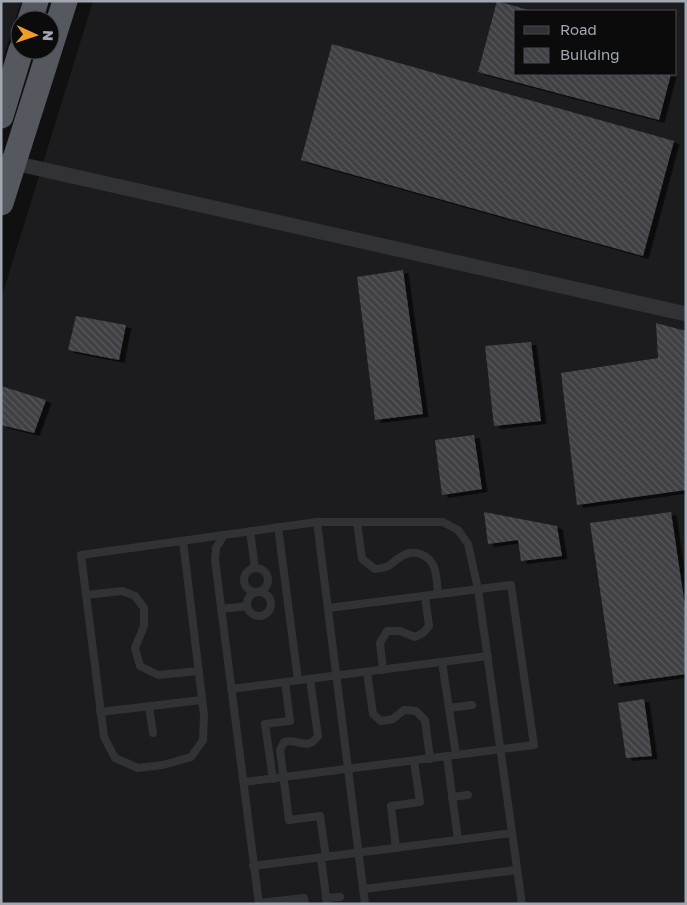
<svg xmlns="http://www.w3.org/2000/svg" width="687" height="905" font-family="'Golos Text',sans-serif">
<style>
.built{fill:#1c1c1e;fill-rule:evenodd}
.building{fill:url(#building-back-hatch);filter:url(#shadow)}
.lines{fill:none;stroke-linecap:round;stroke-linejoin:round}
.service{stroke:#313236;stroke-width:8}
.minor{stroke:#313236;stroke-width:15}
.trunk{stroke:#55585e;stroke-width:25}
</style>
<defs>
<pattern id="building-back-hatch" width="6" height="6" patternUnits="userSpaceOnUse" patternTransform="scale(1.25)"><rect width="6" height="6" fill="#3f4044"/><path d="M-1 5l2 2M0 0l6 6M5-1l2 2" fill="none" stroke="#58595d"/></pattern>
<filter id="shadow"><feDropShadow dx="5.5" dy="3" stdDeviation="0" flood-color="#0009"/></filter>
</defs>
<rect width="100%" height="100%" fill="#101011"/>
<g class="built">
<polygon points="1,1 21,1 1,65"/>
<path d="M 93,1 L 686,1 L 686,904 L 1,904 L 1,299 ZM 516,11 L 676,11 L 676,74 L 516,74 Z"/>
</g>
<g class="building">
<polygon points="497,1 532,11 516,11 516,74 671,74 659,120 478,72"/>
<polygon points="332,44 674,141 643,256 301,160"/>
<polygon points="403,270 423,414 375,420 357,277"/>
<polygon points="76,316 126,325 119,360 68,350"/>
<polygon points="656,323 686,331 686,490 577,505 561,373 658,358"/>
<polygon points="531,342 541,421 494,426 485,346"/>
<polygon points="1,386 46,400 34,433 1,425"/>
<polygon points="474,435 482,489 442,495 435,440"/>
<polygon points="484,512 557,526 562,556 521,561 518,540 488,544"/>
<polygon points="671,512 686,613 686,674 614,684 590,523"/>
<polygon points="644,699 652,756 626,758 618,703"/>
</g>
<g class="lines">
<g class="service">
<polyline points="317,522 365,904"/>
<path d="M 357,522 L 362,559 L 375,569 C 394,567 388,564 402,556 C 413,549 429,554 434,567 C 437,575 437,586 438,594"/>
<polyline points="278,527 298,680"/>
<polyline points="250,531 255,568"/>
<polyline points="183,541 204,715 203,740 191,757 163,765 138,768 115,758 104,737 81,555 224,535"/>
<circle cx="256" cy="580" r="12"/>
<circle cx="259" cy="604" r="12"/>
<polyline points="86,595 122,591 135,596 144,608 144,626 135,648 140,666 158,675 199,671"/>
<polyline points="221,609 247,606"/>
<polyline points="442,662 456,755"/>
<polyline points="383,670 380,643 387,631 400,631 415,637 423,633 429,626 425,596"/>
<polyline points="367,672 373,714 381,721 393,719 404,710 416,711 425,720 430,759"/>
<path d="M 310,679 L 318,736 C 307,752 299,738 284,742 L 280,750 L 289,820 L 320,816 L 326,857"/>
<polyline points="231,689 488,656"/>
<polyline points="149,706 153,733"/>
<polyline points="449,708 472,705"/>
<polyline points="100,712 202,700"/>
<polyline points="447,757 458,840"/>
<polyline points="273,779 265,724 290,721 285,682"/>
<polyline points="244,782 534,745 511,585 328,608"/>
<polyline points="452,797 468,795"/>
<polyline points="396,848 391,806 420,802 414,761"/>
<polyline points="321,858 327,904"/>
<polyline points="253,866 512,833"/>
<polyline points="363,889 517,870"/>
<polyline points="326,898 340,897"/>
<polyline points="259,903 304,898 305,904"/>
<polyline points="259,904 215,560 216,548 224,535 317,522 443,522 458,530 468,544 478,589 522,904"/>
</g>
<polyline class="minor" points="1,160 686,314"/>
<g class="trunk">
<polyline points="30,20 36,1"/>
<polyline points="1,116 21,50"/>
<polyline points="1,203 65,1"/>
</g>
</g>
<rect width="687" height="905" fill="none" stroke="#a1a8b2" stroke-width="5"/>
<rect x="514" y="10" width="162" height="65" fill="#0b0b0c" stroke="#474a4e"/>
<rect x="524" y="26" width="25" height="8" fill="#313236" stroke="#474a4e"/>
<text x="560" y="35" font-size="15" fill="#a1a8b2">Road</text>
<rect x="524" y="48" width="25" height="15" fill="url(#building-back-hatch)" stroke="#474a4e"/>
<text x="560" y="60" font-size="15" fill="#a1a8b2">Building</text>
<g transform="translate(35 35) rotate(93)"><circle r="24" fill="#0b0b0c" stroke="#474a4e"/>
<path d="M0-4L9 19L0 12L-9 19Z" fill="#f19d28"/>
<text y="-8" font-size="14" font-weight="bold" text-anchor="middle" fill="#a1a8b2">N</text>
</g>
</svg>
